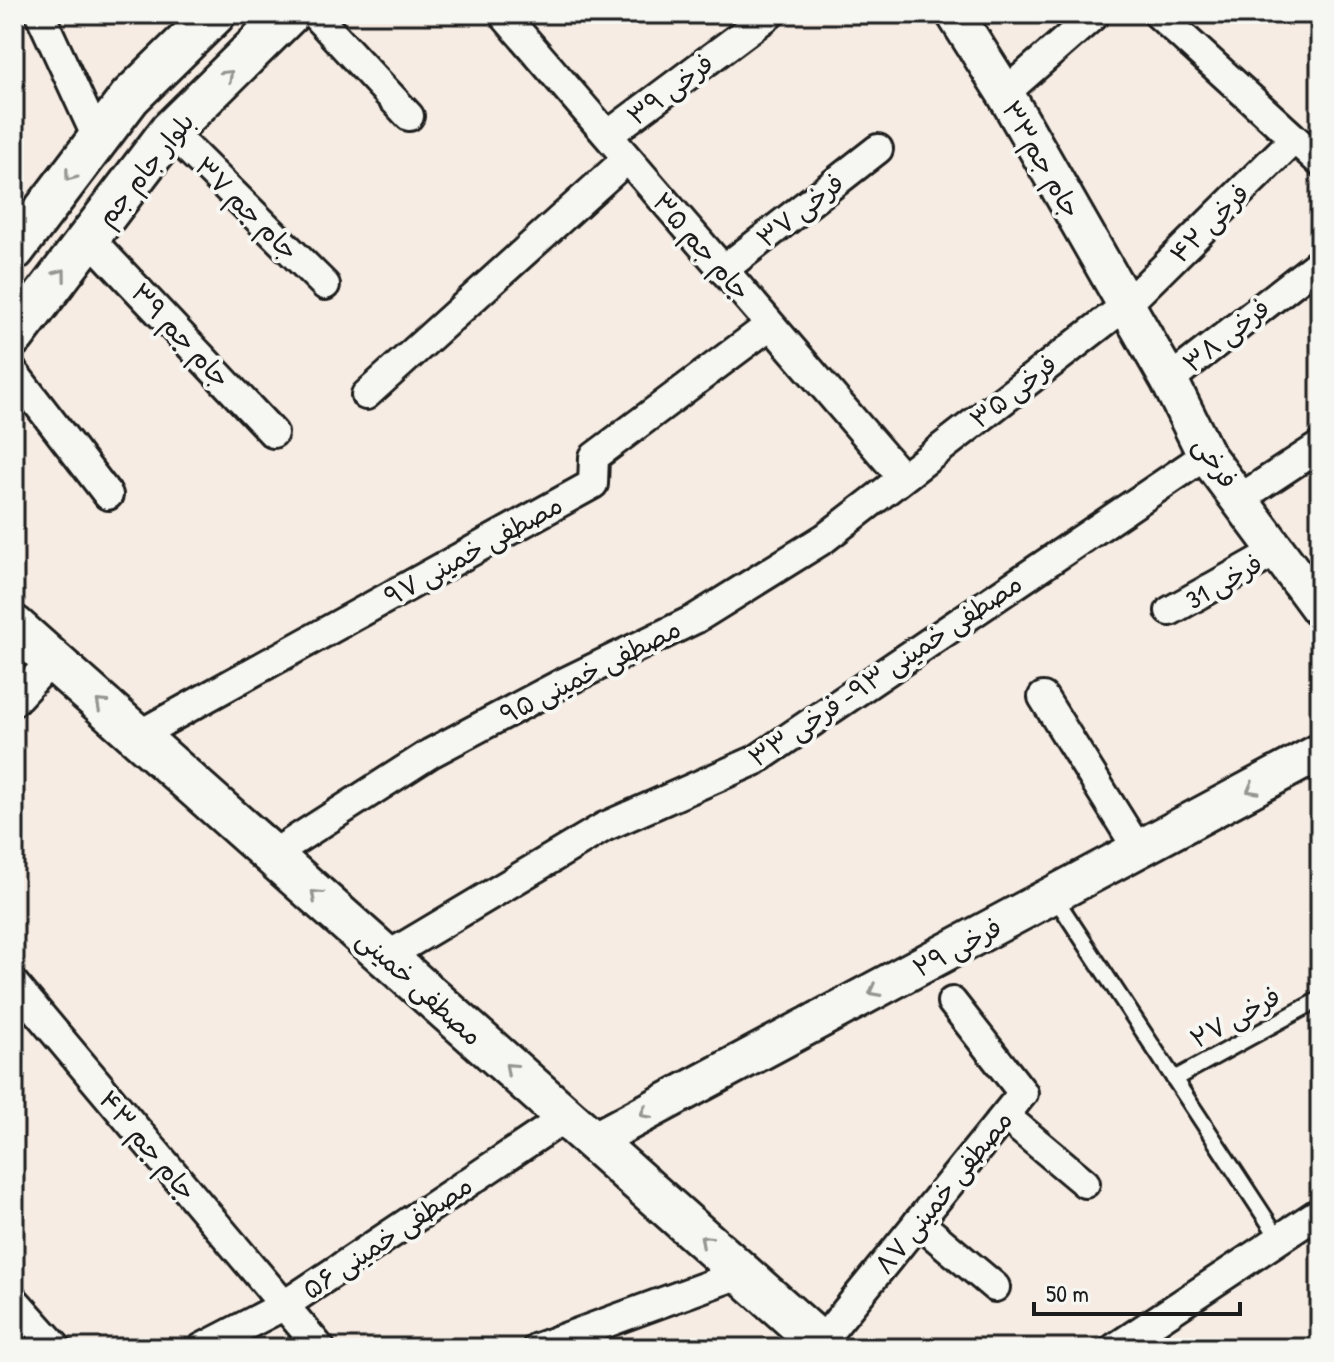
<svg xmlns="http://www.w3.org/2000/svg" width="1334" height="1362" font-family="'Patrick Hand','Playpen Sans Arabic',sans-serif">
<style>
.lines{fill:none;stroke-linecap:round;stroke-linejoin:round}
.service-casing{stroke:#1c1c1c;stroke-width:20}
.minor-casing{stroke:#1c1c1c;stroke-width:34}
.tertiary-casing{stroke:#1c1c1c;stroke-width:42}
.secondary-casing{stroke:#1c1c1c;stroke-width:46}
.service{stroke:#f6f6f2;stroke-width:14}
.minor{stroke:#f6f6f2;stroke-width:28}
.tertiary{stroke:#f6f6f2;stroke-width:36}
.secondary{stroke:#f6f6f2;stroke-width:40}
.oneway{stroke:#949492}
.labels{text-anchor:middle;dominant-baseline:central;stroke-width:8;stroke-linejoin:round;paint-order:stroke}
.street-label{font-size:26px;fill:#1c1c1c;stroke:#f6f6f2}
</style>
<rect width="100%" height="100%" fill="#f6ece3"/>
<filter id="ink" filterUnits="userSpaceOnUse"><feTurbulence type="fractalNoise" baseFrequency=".0125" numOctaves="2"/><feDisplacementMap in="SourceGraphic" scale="16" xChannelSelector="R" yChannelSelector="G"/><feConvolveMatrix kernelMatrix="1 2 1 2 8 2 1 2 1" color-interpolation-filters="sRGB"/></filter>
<g filter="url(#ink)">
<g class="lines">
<defs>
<g id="service">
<polyline points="1054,896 1278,1237"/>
<polyline points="1174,1079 1320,999"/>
</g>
<g id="minor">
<polyline points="40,14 98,140"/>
<polyline points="314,14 409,116"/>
<polyline points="503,14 902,477"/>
<polyline points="1158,14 1320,162"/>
<polyline points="1005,93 1095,14"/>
<polyline points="170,131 325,285"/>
<polyline points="608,135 770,14"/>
<polyline points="89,238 273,433"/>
<polyline points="723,270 878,149"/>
<polyline points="14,373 108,495"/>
<polyline points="1169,380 1320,262"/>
<polyline points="366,395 627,159"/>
<polyline points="1241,498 1320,446"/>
<polyline points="1170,611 1277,551"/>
<polyline points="1043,697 1139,851"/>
<polyline points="14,701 52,660"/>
<polyline points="137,736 593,484 594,457 770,325"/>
<polyline points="272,855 431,753 561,684 695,619 825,538 1125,306 1293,140"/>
<polyline points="386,957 604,827 756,760 1206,455"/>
<polyline points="14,984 320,1348"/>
<polyline points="1005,1116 1085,1183"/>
<polyline points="918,1222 995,1287"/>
<polyline points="14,1300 57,1348"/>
<polyline points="820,1343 1023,1093 952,1002"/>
<polyline points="202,1348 283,1306 566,1117"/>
<polyline points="537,1348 742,1273"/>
<polyline points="1115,1348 1320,1212"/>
</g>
<g id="tertiary">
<polyline points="955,14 1005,93 1169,380 1206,455 1320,609"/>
<polyline points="593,1141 1320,752"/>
</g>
<g id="secondary">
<polyline points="14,250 130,97 215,14"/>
<polyline points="14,336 170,131 289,14"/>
<polyline points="14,626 826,1348"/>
</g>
</defs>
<use href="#service" class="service-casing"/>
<use href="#minor" class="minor-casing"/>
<use href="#tertiary" class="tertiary-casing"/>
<use href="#secondary" class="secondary-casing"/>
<use href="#service" class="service"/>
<use href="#minor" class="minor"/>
<use href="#tertiary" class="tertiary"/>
<use href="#secondary" class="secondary"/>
</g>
<defs><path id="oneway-chevron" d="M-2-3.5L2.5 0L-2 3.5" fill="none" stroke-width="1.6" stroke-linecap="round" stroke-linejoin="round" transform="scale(2)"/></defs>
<g class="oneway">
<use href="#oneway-chevron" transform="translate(228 75) rotate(-44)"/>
<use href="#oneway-chevron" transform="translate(70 176) rotate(127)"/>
<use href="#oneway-chevron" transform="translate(61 274) rotate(-53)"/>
<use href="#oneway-chevron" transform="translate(101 704) rotate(-138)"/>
<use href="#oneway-chevron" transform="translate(1252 789) rotate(151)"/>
<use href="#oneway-chevron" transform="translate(316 895) rotate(-138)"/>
<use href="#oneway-chevron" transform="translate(874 991) rotate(152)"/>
<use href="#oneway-chevron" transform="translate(510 1068) rotate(-138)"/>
<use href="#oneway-chevron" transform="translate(645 1113) rotate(152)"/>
<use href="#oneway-chevron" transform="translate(705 1240) rotate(-138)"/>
</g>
</g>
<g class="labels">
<g class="street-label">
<text transform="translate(670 89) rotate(-37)">فرخی ۳۹</text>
<text transform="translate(1042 159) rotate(60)">جام جم۳۳</text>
<text transform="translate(145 169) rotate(-51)">بلوار جام جم</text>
<text transform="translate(247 208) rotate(45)">جام جم ۳۷</text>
<text transform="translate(800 210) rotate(-38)">فرخی ۳۷</text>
<text transform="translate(1209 223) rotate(-45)">فرخی ۴۲</text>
<text transform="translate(702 246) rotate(49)">جام جم ۳۵</text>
<text transform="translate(181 335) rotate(47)">جام جم ۳۹</text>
<text transform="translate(1226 335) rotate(-38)">فرخی ۳۸</text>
<text transform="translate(1013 391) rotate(-38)">فرخی ۳۵</text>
<text transform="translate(1216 462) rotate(56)">فرخی</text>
<text transform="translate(473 550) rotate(-29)">مصطفی خمینی ۹۷</text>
<text transform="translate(1224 581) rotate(-30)">فرخی 31</text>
<text transform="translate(885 670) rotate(-34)">مصطفی خمینی ۹۳- فرخی ۳۳</text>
<text transform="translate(590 671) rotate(-27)">مصطفی خمینی ۹۵</text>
<text transform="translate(957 947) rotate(-28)">فرخی ۲۹</text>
<text transform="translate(420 987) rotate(42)">مصطفی خمینی</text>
<text transform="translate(1235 1017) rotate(-29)">فرخی ۲۷</text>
<text transform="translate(148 1145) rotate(50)">جام جم ۴۳</text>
<text transform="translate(943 1192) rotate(-51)">مصطفی خمینی ۸۷</text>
<text transform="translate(387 1237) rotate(-34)">مصطفی خمینی ۵۶</text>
</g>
</g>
<rect width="1334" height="1362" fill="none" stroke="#f6f6f2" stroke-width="48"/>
<rect x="24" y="24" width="1286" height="1314" fill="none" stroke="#1c1c1c" stroke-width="3" filter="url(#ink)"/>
<path d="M1034 1302v12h206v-12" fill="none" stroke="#1c1c1c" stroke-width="4"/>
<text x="1046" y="1302" font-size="24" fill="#1c1c1c" stroke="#f6f6f2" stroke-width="6" paint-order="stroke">50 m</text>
</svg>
